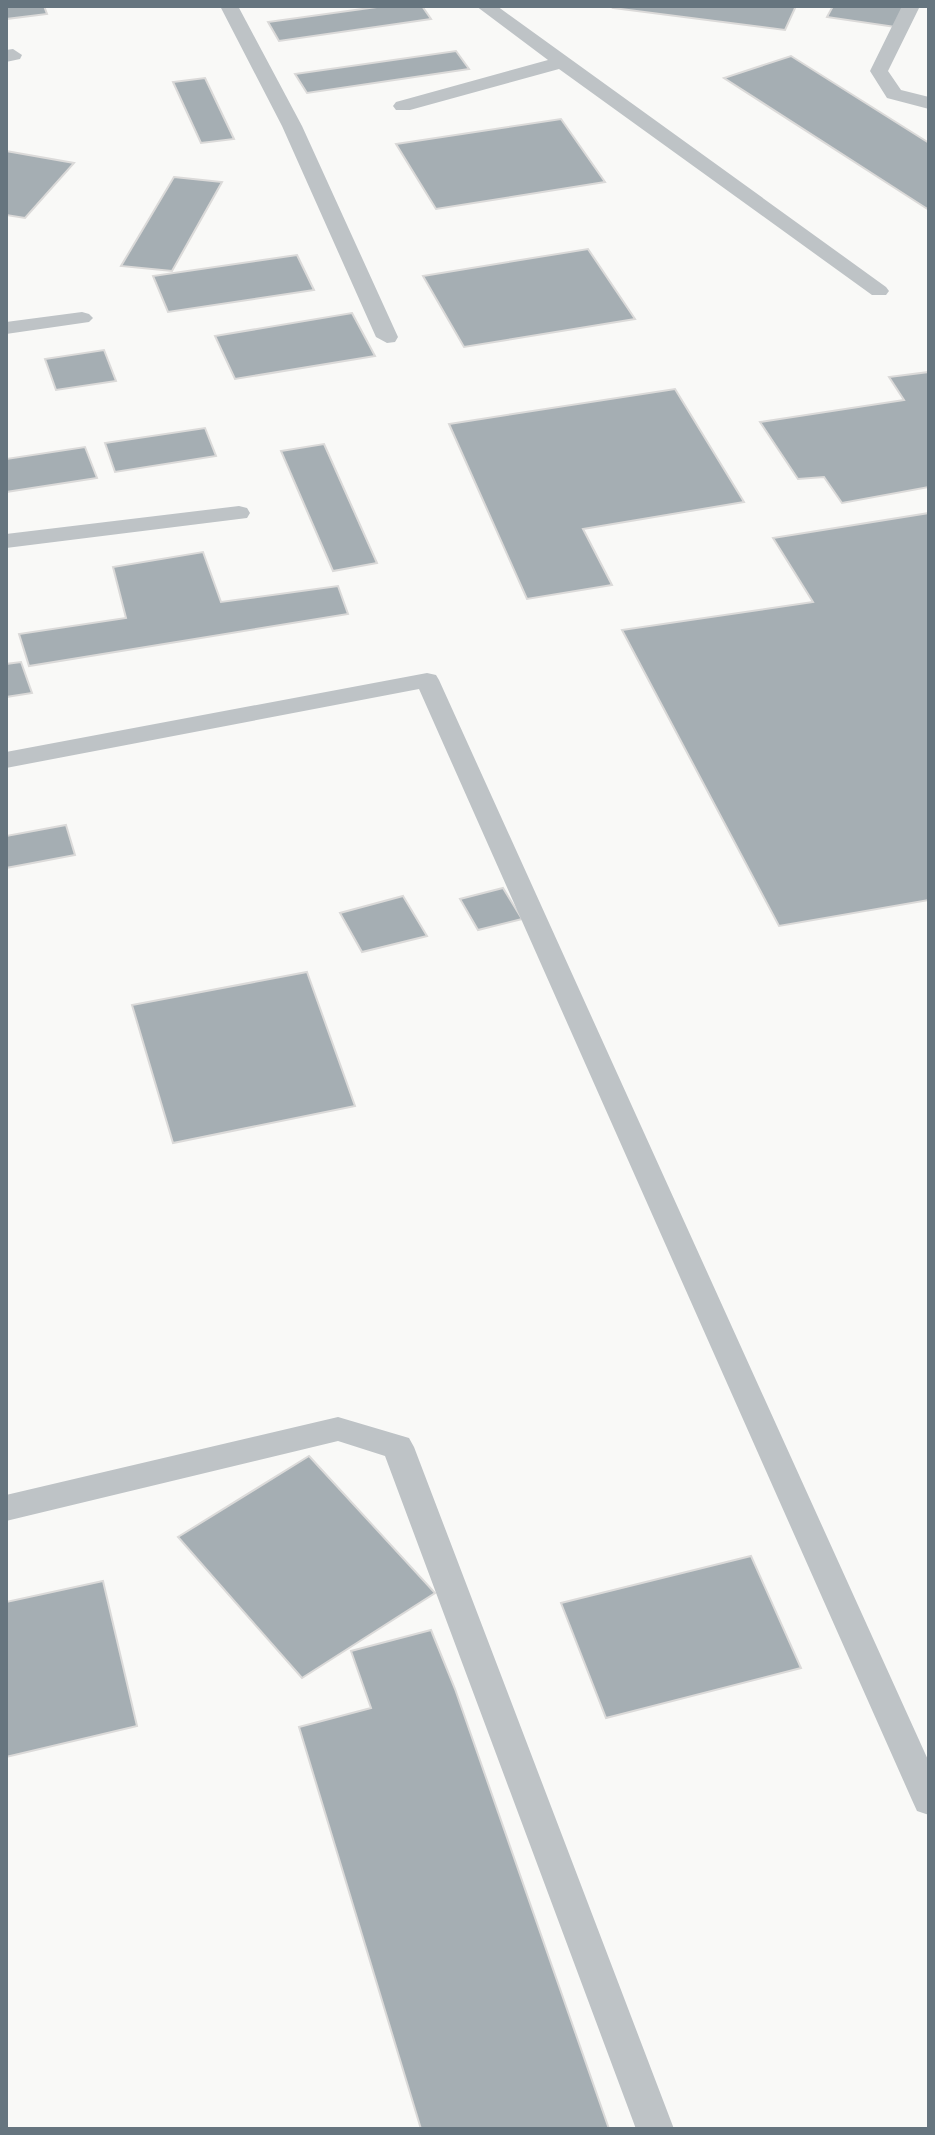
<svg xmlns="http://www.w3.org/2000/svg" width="935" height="2135" font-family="Rubik,sans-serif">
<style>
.building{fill:#a5aeb3;stroke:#dbdad9;stroke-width:2}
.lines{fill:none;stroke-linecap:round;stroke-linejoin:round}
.service{fill:#bec3c6;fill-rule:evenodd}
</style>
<rect width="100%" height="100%" fill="#f9f9f7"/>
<g class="building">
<polygon points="6,6 44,6 47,14 6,19"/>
<polygon points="384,6 422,6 431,19 279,41 268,22"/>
<polygon points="614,6 796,6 785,30 613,8"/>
<polygon points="833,6 906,6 895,27 827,17"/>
<polygon points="456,51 469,69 307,93 295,74"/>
<polygon points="791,56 929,143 929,210 724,78"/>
<polygon points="205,78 234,139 201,143 173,82"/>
<polygon points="561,119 605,182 436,209 396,144"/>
<polygon points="6,151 74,163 25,218 6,215"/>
<polygon points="174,177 222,182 172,271 121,266"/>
<polygon points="588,249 635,319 464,347 423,276"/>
<polygon points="297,255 314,290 168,312 153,276"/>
<polygon points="352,313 375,356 235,379 215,336"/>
<polygon points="104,350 116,381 56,390 45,359"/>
<polygon points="929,372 929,487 842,503 824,477 798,479 760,422 904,400 889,377"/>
<polygon points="675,389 744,502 583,529 612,585 527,599 449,424"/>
<polygon points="205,428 216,456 115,472 105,443"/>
<polygon points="324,444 377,563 333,571 281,451"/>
<polygon points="85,447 97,478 6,492 6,459"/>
<polygon points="929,513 929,900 779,926 622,630 813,602 773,538"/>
<polygon points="203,552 221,602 338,586 348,614 29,666 19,634 126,618 113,567"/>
<polygon points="21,662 32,693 6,697 6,664"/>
<polygon points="66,825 75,855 6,868 6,836"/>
<polygon points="503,888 522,919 478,930 460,899"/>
<polygon points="403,896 427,936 362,952 340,913"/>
<polygon points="307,972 355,1106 173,1143 132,1005"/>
<polygon points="309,1456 435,1593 302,1678 178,1537"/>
<polygon points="751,1556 801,1668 606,1718 561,1603"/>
<polygon points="103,1581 137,1726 6,1757 6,1602"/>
<polygon points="431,1630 455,1689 609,2129 421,2129 299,1727 371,1708 351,1651"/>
</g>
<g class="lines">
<g class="service">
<polygon points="220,6 238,6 302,126 398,337 395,342 387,343 376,337 282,126"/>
<polygon points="476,6 497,6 886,287 889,291 886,295 872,295 559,69 410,110 396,110 393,106 396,102 548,60"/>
<polygon points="902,6 920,6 888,71 901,90 929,97 929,109 887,98 870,71"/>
<polygon points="13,49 22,55 20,59 6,62 6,50"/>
<polygon points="82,312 89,314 93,318 89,322 6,334 6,322"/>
<polygon points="239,506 247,508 250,513 247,518 6,548 6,534"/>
<polygon points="427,673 436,675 439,680 929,1762 929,1815 917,1811 912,1800 419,689 6,768 6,752"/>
<polygon points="338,1417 409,1438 414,1447 674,2129 636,2129 385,1456 338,1441 6,1521 6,1495"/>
</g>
</g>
<rect width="935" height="2135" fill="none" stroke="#66757f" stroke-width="16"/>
</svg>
